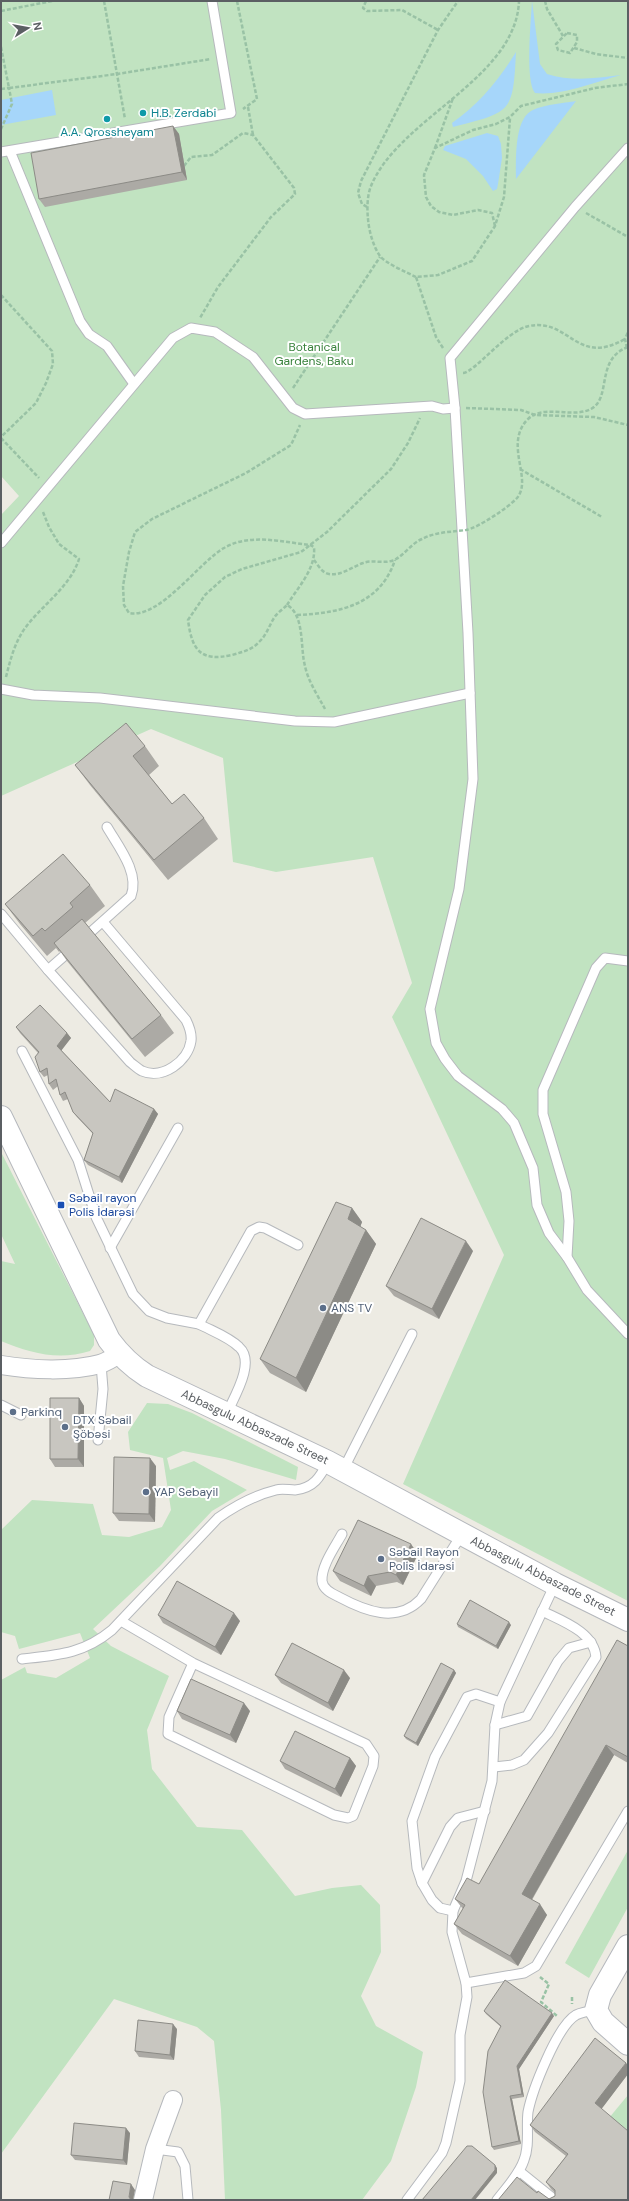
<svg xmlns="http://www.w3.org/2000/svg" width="629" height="2201" font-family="'DM Sans',sans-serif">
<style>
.green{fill:#c1e3c1}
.water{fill:#a6d6fa}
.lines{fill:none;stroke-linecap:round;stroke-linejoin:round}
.lane-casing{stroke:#b6b9bd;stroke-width:11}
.street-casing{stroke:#b6b9bd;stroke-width:20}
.secondary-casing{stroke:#b5b8bd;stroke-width:24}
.path{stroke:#99c2a5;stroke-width:2.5;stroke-dasharray:4 2;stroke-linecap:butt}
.lane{stroke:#fff;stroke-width:9}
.street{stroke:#fff;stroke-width:18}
.secondary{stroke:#fff;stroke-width:22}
.path-bridge{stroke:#99c2a5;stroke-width:2.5;stroke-dasharray:4 2;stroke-linecap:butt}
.wall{fill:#acaaa5}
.shaded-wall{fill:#8c8b86}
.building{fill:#c8c6c0;stroke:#8c8b86}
.culture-dot{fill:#0f9aa8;stroke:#fff;stroke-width:1.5}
.transit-dot{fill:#1a4fb4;stroke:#fff;stroke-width:1.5}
.service-dot{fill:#5c6f8a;stroke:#fff;stroke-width:1.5}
.labels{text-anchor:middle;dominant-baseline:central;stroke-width:4;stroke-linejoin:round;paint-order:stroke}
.culture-label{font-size:12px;fill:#0d838f;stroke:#fff;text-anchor:start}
.park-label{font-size:12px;fill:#3a833d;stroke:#fff}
.transit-label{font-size:12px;fill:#164399;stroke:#fff;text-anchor:start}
.service-label{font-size:12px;fill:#4e5e75;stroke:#fff;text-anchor:start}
.street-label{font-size:12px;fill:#5b5f63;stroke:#fff}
</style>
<rect width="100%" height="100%" fill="#edebe3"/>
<g class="green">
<polygon points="1,1 628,1 628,1601 403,1484 504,1255 392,1017 412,983 373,857 276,872 233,862 223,758 151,729 1,796 1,515 19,496 1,476"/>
<path d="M 1,1152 L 87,1321 L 94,1335 L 94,1345 L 90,1351 C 58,1361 30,1353 1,1341 L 1,1261 L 15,1264 L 1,1234 Z"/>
<polygon points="147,1403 168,1404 192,1413 298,1467 296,1480 225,1459 183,1451 167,1458 170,1470 194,1461 247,1490 212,1511 160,1566 93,1629 111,1646 169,1676 147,1730 152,1769 197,1827 242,1830 295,1896 332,1888 361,1885 380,1905 381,1952 361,1996 376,2026 423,2052 416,2087 391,2161 362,2200 225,2200 221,2110 214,2041 197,2027 114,1999 1,2154 1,1680 25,1667 27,1673 56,1678 90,1658 80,1633 19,1649 15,1636 1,1632 1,1530 32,1500 93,1504 102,1535 129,1537 162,1527 171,1510 163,1458 130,1450 128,1432"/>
<polygon points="628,1850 628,1907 589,1978 565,1963"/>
<polygon points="628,2095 628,2134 609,2118"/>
</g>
<g class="water">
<path d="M 532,1 L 540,64 L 547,74 C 572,82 596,78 621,75 C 596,82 561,96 535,93 C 525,81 531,20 532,1 Z"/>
<path d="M 516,52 C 513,113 512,112 453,127 L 452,123 C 479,104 499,80 516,52 Z"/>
<polygon points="52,90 56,115 1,125 1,100"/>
<path d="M 576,101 L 516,179 C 516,161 514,121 531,111 C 541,105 564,103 576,101 Z"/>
<polygon points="487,133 498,136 501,144 502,158 498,184 497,189 493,191 483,176 466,159 443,150 445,146"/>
</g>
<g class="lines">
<defs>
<g id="lane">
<polyline points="10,151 80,321 89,334 107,346 134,384"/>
<polyline points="1,152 231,113 212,1"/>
<polyline points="1,543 173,338 191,328 215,332 253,357 293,408 305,414 432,406 443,409 455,408"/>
<polyline points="1,689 33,695 100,698 295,721 334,722 470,693"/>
<path d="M 1,914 L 48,970 L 130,1062 C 134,1065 138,1069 142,1071 C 163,1080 188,1061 191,1041 C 192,1033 189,1026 186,1020 L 103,922"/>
<path d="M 83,939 L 131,896 C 140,873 118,846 107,827"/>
<polyline points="628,961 605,958 596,968 543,1090 543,1114 566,1192 569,1221 567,1257 587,1290 628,1334"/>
<polyline points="48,970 72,949"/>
<polyline points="22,1051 78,1160 96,1217 133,1294 149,1311 167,1318 199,1324"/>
<polyline points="110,1248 178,1128"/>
<polyline points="567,1257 549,1233 537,1205 533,1168 514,1123 502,1109 458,1076 445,1059 436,1043 430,1009 459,889 473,779 468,633 455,408 450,358 575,207 628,148"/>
<polyline points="1,1405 21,1415"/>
<path d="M 227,1413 C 234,1397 256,1362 239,1347 C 229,1337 212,1331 199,1324 L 251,1231 L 259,1227 L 265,1228 L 298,1245"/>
<polyline points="98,1440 103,1389 101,1364"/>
<polyline points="343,1470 412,1334"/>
<path d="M 342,1534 C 335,1547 321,1566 322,1581 C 323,1590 333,1594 339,1597 C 365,1611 397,1624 421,1599 L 462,1534"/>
<polyline points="121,1621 193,1663 366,1744 374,1756 373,1766 353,1816 348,1818 334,1815 168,1734 169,1717 193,1663"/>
<path d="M 22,1659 C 58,1655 83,1654 112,1630 L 218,1518 C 235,1506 256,1495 276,1490 C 282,1488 289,1490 295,1490 C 314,1488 320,1477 328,1462"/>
<polyline points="495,1725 527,1716 558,1661 569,1648 591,1642"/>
<path d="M 494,1767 L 512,1765 L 524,1760 L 548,1733 L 596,1657 C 594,1632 562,1621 542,1611"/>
<polyline points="422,1883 450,1827 458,1818 485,1811"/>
<polyline points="453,1911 440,1908 432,1900 422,1883 417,1868 412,1821 435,1757 467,1697 476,1694 500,1702"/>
<polyline points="466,1983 524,1973 536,1966 628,1811"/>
<polyline points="155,2149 178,2152 185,2166 188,2200"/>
<polyline points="519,2171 555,2200"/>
<polyline points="407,2200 442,2153 446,2143 460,2081 460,2035 467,1997 466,1983 452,1932 453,1911 466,1881 492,1781 495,1725 500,1702 555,1584"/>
<path d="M 497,2200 C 506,2188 519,2175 524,2160 C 530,2145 526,2128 528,2112 C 532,2091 557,2026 576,2015 C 582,2012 589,2011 596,2010"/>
</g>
<g id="street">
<path d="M 1,1365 C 31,1370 70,1372 100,1364 C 106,1362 113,1358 119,1354"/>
<polyline points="143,2200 155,2149 173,2100"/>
</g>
<g id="secondary">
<path d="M 1,1117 L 109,1340 C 120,1355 131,1366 147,1376 L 328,1462 L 555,1584 L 628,1620"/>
<polyline points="628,1946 600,1995 596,2010 603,2022 628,2044"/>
</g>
</defs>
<use href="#lane" class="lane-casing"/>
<use href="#street" class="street-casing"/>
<use href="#secondary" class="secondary-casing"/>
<g class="path">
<polyline points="104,1 125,119"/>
<polyline points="237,1 257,99 243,109"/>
<polyline points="366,1 363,8 367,11 402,10 438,30"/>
<polyline points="545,1 547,9 563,36"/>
<polyline points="1,11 52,1"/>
<polygon points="567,33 577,35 577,42 570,53 558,50 556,44"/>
<polyline points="1,47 9,88 117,74 211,59"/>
<polyline points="574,48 596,54 628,58"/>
<polyline points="1,89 9,88 12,104 1,129"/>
<polyline points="248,107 253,135"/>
<polyline points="435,148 453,98"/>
<polyline points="184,166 191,157 212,155 243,133 253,135 294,188 295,194 271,217 218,287 200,318"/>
<polyline points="367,207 362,204 358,193 361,181 438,30 458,1"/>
<polyline points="586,213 628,237"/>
<polyline points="495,226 492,213 478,210 453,215 439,212 431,206 426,197 424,175 435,148 473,130 496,124 510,117 521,106 595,88 628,84"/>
<path d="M 416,277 C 408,273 385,263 380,256 C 373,246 369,231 368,219 C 367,209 367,196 371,186 C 399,118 516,79 519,1"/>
<polyline points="1,295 52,351 53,364 46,383 36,403 1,437"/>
<polyline points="443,348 436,337 416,277 438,275 472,261 495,226 504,197 510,118"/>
<polyline points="627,348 625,339 628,332"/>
<path d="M 463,373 C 474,373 507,330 529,326 C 570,318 576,367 625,339"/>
<polyline points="293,388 380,257"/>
<polyline points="466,408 521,410 535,415 594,417 628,425"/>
<polyline points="1,438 39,478"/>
<polyline points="520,469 602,517"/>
<path d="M 287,605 C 298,587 316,569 314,547 L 310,545 C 283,542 249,533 224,548 C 198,563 160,619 129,613 L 124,605 L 123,586 L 129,552 L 135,532 L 152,519 L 246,473 L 291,445 L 300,425"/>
<path d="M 297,615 C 340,613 380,605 395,560"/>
<path d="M 6,677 C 10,661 14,645 23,631 C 40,606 70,588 79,559 L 59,544 L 49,527 L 43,512"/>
<path d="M 325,709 C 318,696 308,681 305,666 C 300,648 305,615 287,605 C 283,609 277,613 274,618 C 269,626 266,636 259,642 C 252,650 242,652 232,655 C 200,662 192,650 188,620 L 205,595 L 225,577 L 242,569 L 301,552 L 327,532 L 391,469 L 408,443 L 420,418"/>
<polyline points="540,1977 549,1984 541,2002 557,2016"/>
<polyline points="572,1997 572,2004"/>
</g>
<use href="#lane" class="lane"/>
<use href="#street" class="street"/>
<use href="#secondary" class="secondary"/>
<path class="path-bridge" d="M 314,560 C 318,565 322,573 329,574 C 341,576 352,567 363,563 C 373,559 386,565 396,559 C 405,554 412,543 422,539 C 435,532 451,532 466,530 C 478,528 509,507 517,498 C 533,479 504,445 527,420 C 543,403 571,419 591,409 C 612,398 595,359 628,347"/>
</g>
<g class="wall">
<polygon points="173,126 179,134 187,180 45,207 39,199"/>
<polygon points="145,746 159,766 149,775 172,804 204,818 218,839 168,880 90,785 75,765"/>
<polygon points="90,885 105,906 85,923 161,1015 174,1033 145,1057 67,961 60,951 59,952 56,948 47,956 20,924 5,904"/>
<polygon points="16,1027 67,1033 71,1038 61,1050 110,1102 154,1109 158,1114 122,1183 88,1165 84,1160 93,1134 77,1117 73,1112 68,1099 63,1101 60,1095 58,1086 53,1090 49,1084 48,1075 44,1077 40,1072 38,1053 20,1033"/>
<polygon points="352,1208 362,1222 360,1227 366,1230 376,1244 306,1392 270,1373 260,1359"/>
<polygon points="473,1251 439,1319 394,1296 386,1286"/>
<polygon points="79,1398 84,1406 84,1467 55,1467 50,1459"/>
<polygon points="156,1466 155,1522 119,1521 113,1513"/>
<polygon points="418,1554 403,1585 397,1582 376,1586 371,1596 340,1581 333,1571"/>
<polygon points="158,1615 240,1621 221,1655 163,1623"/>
<polygon points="457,1624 511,1625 498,1649 458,1627"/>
<polygon points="628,1646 628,1763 614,1755 532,1900 547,1915 518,1966 462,1934 454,1924 463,1909 455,1899 479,1884"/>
<polygon points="454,1670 456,1673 418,1746 406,1739 404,1736"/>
<polygon points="275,1675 350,1678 333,1711 281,1683"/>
<polygon points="177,1711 250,1711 236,1743 182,1719"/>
<polygon points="350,1758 356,1766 341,1797 285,1769 280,1761"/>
<polygon points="484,2011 554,2016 519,2069 524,2097 512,2099 521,2144 494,2150 492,2147 501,2027 486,2014"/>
<polygon points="177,2029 174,2060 139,2057 135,2051"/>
<polygon points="628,2065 628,2074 601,2109 628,2200 498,2200 537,2193 549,2199 555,2196 555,2193 551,2189 546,2182 566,2156 535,2132 530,2125"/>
<polygon points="130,2133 127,2165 75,2160 71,2155"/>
</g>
<g class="shaded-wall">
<polygon points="173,126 179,134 187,180 182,172"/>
<polygon points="67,1033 71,1038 61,1051 57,1046"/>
<polygon points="154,1109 158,1114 122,1183 119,1177"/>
<polygon points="352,1208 362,1222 358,1233 348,1219"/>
<polygon points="366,1230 376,1244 306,1392 296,1378"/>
<polygon points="466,1241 473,1251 439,1319 432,1309"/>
<polygon points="79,1398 84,1406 84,1467 78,1459"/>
<polygon points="150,1458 156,1466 155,1522 149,1514"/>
<polygon points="411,1544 418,1554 403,1585 396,1575"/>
<polygon points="368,1576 376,1586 371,1596 364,1586"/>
<polygon points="234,1613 240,1621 221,1655 215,1647"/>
<polygon points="509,1622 511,1625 498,1649 496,1646"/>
<polygon points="344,1670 350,1678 333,1711 328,1703"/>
<polygon points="454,1670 456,1673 418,1746 416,1743"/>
<polygon points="244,1703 250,1711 236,1743 230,1735"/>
<polygon points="606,1745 614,1755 529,1904 522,1894"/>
<polygon points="350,1758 356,1766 341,1797 335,1789"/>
<polygon points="540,1904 547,1915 518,1966 510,1956"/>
<polygon points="552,2013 554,2016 519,2069 524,2097 522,2094 517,2066"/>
<polygon points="173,2024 177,2029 174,2060 170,2055"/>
<polygon points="626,2063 628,2065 628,2074 600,2111 595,2103"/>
<polygon points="510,2096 512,2099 521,2144 519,2141"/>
<polygon points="126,2128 130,2133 127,2165 123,2160"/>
<polygon points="495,2165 497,2168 497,2173 475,2200 471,2200"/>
<polygon points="131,2184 135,2190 133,2200 131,2200 129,2197"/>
</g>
<g class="building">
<polygon points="173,126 182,172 39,199 31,153"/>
<polygon points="126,723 145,746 133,756 172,804 184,794 204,818 154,860 75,765"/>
<polygon points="63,854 90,885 70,903 73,907 45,931 42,928 33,936 5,904"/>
<polygon points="82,919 161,1015 132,1039 54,943"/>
<polygon points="40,1005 67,1033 57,1046 110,1102 115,1089 154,1109 119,1177 84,1160 93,1133 73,1112 65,1092 60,1095 56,1079 49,1084 47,1068 40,1072 35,1057 39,1052 16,1027"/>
<polygon points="336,1202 352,1208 348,1219 366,1230 296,1378 260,1359"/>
<polygon points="421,1218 466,1241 432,1309 386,1286"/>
<polygon points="50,1398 79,1398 78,1459 50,1459"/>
<polygon points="114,1457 150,1458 149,1514 113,1513"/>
<polygon points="358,1520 411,1544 396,1575 390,1572 368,1576 364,1586 333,1571"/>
<polygon points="177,1581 234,1613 215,1647 158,1615"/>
<polygon points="470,1600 509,1622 496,1646 457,1624"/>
<polygon points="617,1640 628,1646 628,1757 606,1745 522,1894 540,1904 510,1956 454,1924 465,1905 455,1899 467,1878 479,1884"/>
<polygon points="292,1643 344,1670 328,1703 275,1675"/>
<polygon points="441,1663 454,1670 416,1743 404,1736"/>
<polygon points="191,1679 244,1703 230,1735 177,1711"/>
<polygon points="295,1731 350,1758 335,1789 280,1761"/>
<polygon points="505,1980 552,2013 517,2066 522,2094 510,2096 519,2141 492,2147 483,2092 488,2051 501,2026 484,2011"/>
<polygon points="138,2020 173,2024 170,2055 135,2051"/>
<polygon points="595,2038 626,2063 595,2103 628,2131 628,2200 498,2200 517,2177 537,2193 538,2191 549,2199 555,2196 555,2190 546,2182 568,2154 530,2125"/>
<polygon points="74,2123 126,2128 123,2160 71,2155"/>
<polygon points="467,2146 472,2146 495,2165 495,2170 471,2200 422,2200"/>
<polygon points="113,2181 131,2184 129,2197 131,2200 109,2200"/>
</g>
<g class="culture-dot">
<circle cx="143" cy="113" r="4"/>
<circle cx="107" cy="119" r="4"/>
</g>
<rect class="transit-dot" x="57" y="1201" width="8" height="8" rx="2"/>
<g class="service-dot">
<circle cx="323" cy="1308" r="4"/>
<circle cx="13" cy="1412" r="4"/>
<circle cx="65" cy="1427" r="4"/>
<circle cx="146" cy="1492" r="4"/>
<circle cx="381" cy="1559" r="4"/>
</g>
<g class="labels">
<g class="culture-label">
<text x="151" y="113">H.B. Zerdabi</text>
<text x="107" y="132" text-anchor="middle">A.A. Qrossheyam</text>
</g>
<g class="park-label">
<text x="314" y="347">Botanical<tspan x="314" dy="14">Gardens, Baku</tspan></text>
</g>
<g class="transit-label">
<text x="69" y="1198">Səbail rayon<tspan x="69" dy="14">Polis İdarəsi</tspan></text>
</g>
<g class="service-label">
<text x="331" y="1308">ANS TV</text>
<text x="21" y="1412">Parkinq</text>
<text x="73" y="1420">DTX Səbail<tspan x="73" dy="14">Şöbəsi</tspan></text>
<text x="154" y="1492">YAP Sebayil</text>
<text x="389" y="1552">Səbail Rayon<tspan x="389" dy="14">Polis İdarəsi</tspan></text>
</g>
<g class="street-label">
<text transform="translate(255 1427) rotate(25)">Abbasgulu Abbaszade Street</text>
<text transform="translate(543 1576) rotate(27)">Abbasgulu Abbaszade Street</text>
</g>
</g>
<rect width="629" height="2201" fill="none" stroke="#5b5f63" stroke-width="4"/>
<g transform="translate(28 28) rotate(79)" stroke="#ffffff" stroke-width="3" paint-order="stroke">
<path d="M0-3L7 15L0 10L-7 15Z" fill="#5b5f63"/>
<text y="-6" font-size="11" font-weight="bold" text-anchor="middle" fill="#5b5f63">N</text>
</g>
</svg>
